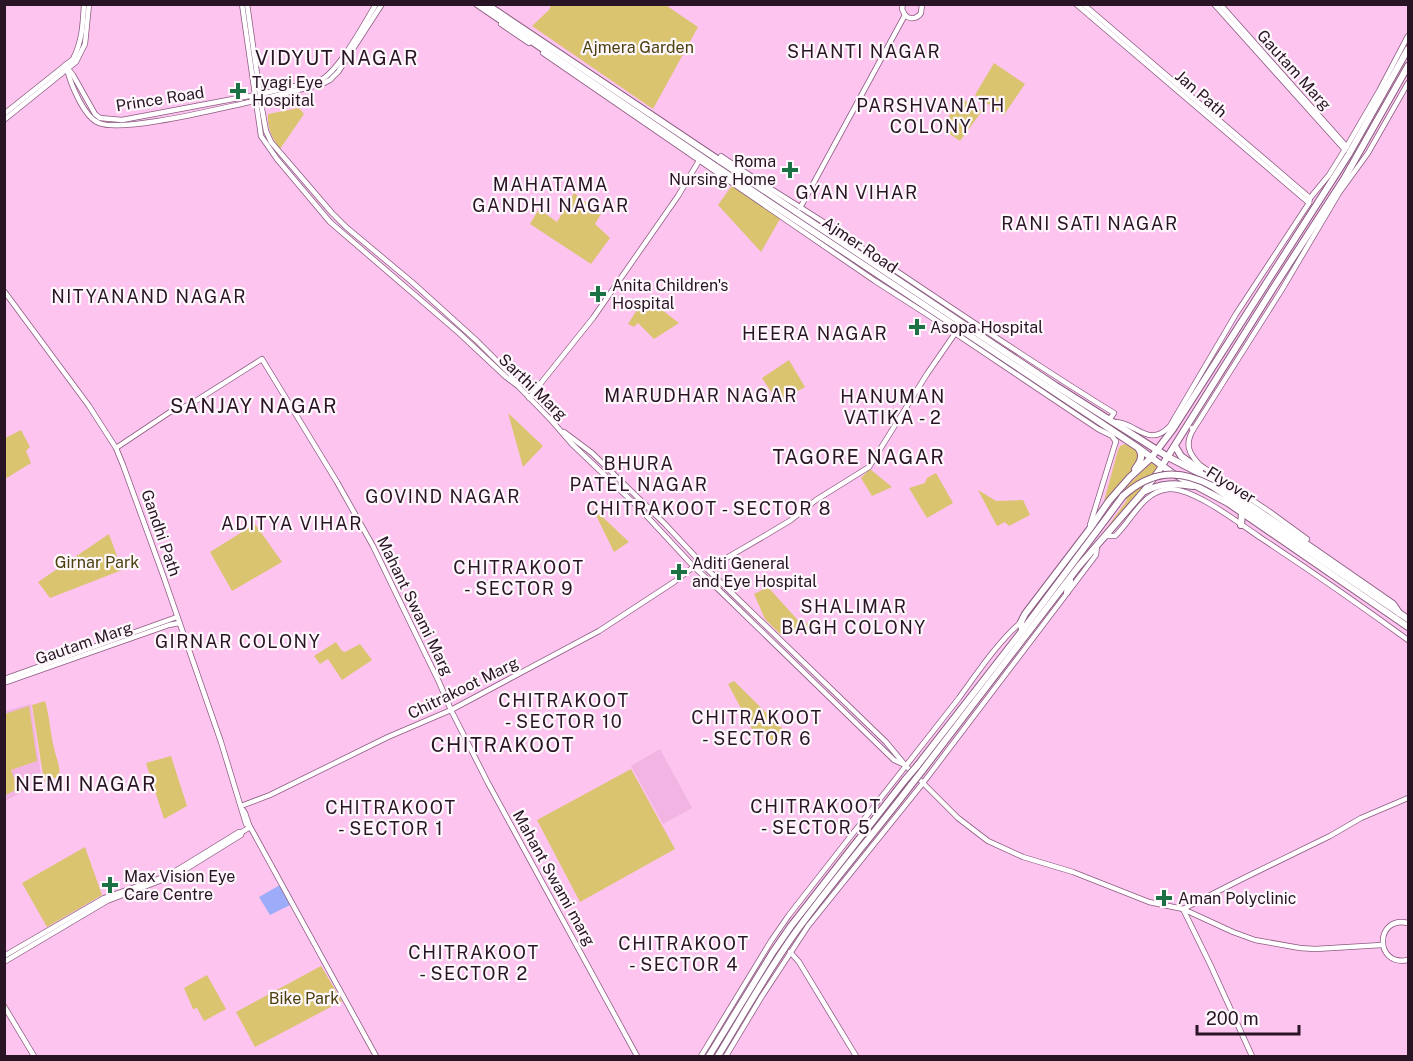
<svg xmlns="http://www.w3.org/2000/svg" width="1413" height="1061" font-family="'Public Sans',sans-serif">
<style>
.built{fill:#f2b5e3}
.green{fill:#dac470}
.water{fill:#9dacf8}
.lines{fill:none;stroke-linecap:round;stroke-linejoin:round}
.tertiary-casing{stroke:#8c5b81;stroke-width:6}
.trunk-casing{stroke:#8c5b81;stroke-width:8}
.tertiary{stroke:#fff;stroke-width:4.5}
.trunk{stroke:#fff;stroke-width:6}
.trunk-bridge-casing{stroke:#8c5b81;stroke-width:8;stroke-linecap:butt}
.trunk-bridge{stroke:#fff;stroke-width:6}
.poi-dot{fill:#1c7244;stroke:#fef8fc;stroke-width:2}
.labels{text-anchor:middle;dominant-baseline:central;stroke-width:4.5;stroke-linejoin:round;paint-order:stroke}
.park-label{font-size:16px;fill:#4c400f;stroke:#fef8fc}
.street-label{font-size:16px;fill:#281424;stroke:#fef8fc}
.poi-label{font-size:16px;fill:#281424;stroke:#fef8fc;text-anchor:start}
.neighbourhood-label{font-size:18px;letter-spacing:1.5px;fill:#281424;stroke:#fef8fc}
.quarter-label{font-size:20px;letter-spacing:1.5px;fill:#281424;stroke:#fef8fc}
</style>
<rect width="100%" height="100%" fill="#fdc4ef"/>
<g class="built">
<polygon points="31,704 42,782 5,801 5,711"/>
<polygon points="660,749 692,808 663,824 631,766"/>
</g>
<g class="green">
<polygon points="664,4 698,27 653,109 532,26 549,10 551,5"/>
<polygon points="994,63 1025,84 1004,115 975,95"/>
<polygon points="961,98 982,111 960,141 941,128"/>
<path d="M 299,108 L 304,114 L 280,149 C 272,138 267,128 268,114 Z"/>
<polygon points="733,184 780,219 761,252 718,205"/>
<polygon points="574,193 601,214 595,224 610,238 591,264 530,224 539,209 557,222"/>
<polygon points="645,297 679,323 654,339 638,323 634,327 628,324"/>
<polygon points="789,360 805,387 778,402 762,378"/>
<polygon points="508,413 543,446 523,467"/>
<polygon points="21,430 30,447 26,451 31,463 5,479 5,438"/>
<polygon points="1125,444 1137,451 1139,457 1133,470 1104,506 1103,505 1118,450 1120,446"/>
<polygon points="1152,462 1159,465 1149,485 1080,565 1127,500 1120,494 1130,483"/>
<polygon points="870,469 892,487 872,496 861,478"/>
<polygon points="936,473 953,503 927,518 909,488 925,483 927,478"/>
<polygon points="978,490 996,501 1023,500 1030,515 1009,526 1005,522 997,526"/>
<polygon points="592,507 629,542 614,552"/>
<polygon points="255,524 282,562 232,591 210,552"/>
<polygon points="109,534 122,570 50,598 38,582"/>
<polygon points="768,587 803,626 811,620 816,625 782,636 765,619 754,594"/>
<polygon points="336,642 342,651 345,652 360,644 372,660 342,680 328,659 320,664 314,656"/>
<polygon points="734,681 784,730 775,742 752,729 728,684"/>
<path d="M 45,701 C 50,718 50,732 54,748 C 56,758 61,767 59,777 L 44,781 L 32,705 Z"/>
<polygon points="29,706 37,761 11,770 18,789 5,795 5,714"/>
<polygon points="171,756 187,806 164,819 146,763"/>
<polygon points="631,769 675,849 580,902 537,820"/>
<polygon points="85,847 102,895 47,927 22,883"/>
<polygon points="321,966 342,1001 255,1047 236,1012"/>
<polygon points="207,975 226,1009 204,1021 197,1008 193,1009 184,988"/>
</g>
<polygon class="water" points="280,885 290,905 270,915 259,897"/>
<g class="lines">
<defs>
<g id="tertiary">
<polyline points="242,4 261,136 277,159 330,222 459,333 506,377 518,386 551,420 572,444 642,511 694,567 717,588 894,760 905,765"/>
<polyline points="247,4 262,109 266,131 271,142 332,213 346,227 413,283 477,341 510,374 517,384"/>
<path d="M 903,4 L 902,9 L 905,15 C 910,20 917,19 921,13 L 922,4"/>
<polyline points="1076,4 1309,203"/>
<polyline points="1083,4 1310,198"/>
<polyline points="1214,4 1345,150"/>
<polyline points="1220,4 1347,147"/>
<polyline points="501,24 529,43"/>
<polyline points="543,53 875,281 928,315 1074,413 1098,429 1112,436 1116,442"/>
<polyline points="65,65 73,75 95,114 100,118 122,120 249,96 255,98"/>
<path d="M 67,69 C 71,85 84,117 99,123 C 123,133 221,108 250,102 C 255,98 259,96 266,98 L 322,84 L 330,80 L 338,72 L 382,4"/>
<path d="M 261,97 L 265,93 L 321,80 C 340,69 364,24 376,4"/>
<path d="M 4,114 L 73,59 C 82,42 83,24 84,4"/>
<polyline points="4,120 76,62 85,44 89,4"/>
<path d="M 719,161 L 721,156 C 760,183 801,207 840,233 C 931,294 1021,356 1114,413 L 1109,420"/>
<polyline points="800,208 905,15"/>
<polyline points="4,291 89,406 116,448 123,465 163,575 221,742 246,824 249,825 253,832 376,1056"/>
<polyline points="529,398 593,318 678,196 700,159"/>
<path d="M 1112,422 C 1135,420 1148,450 1170,426 L 1236,314 L 1309,203 L 1310,198 L 1329,175 L 1347,146 L 1379,91 L 1408,36"/>
<path d="M 1192,428 L 1193,430 C 1185,444 1188,453 1200,465 L 1270,512 L 1307,539 L 1303,542"/>
<polyline points="1193,430 1281,291 1339,193 1368,153 1408,83"/>
<polyline points="564,432 592,453 664,523 706,568 886,742 905,765 958,818 988,841 1023,857 1073,872 1149,902 1183,909 1233,932 1255,940 1300,948 1315,949 1382,945"/>
<polyline points="116,448 170,412 191,404 262,359 337,482 373,546 439,682 451,710 488,783 637,1056"/>
<polyline points="1090,525 1116,441"/>
<path d="M 1106,536 L 1115,536 C 1132,520 1143,491 1169,489 C 1194,488 1240,524 1261,538 C 1311,571 1360,605 1408,640"/>
<polyline points="705,568 720,563 723,560 766,535 791,520 816,500 869,467 927,374 956,332"/>
<polyline points="4,679 177,617"/>
<polyline points="4,683 169,625 179,623"/>
<polyline points="241,806 270,795 388,737 451,710 599,631 674,582 692,568 699,565 708,565 723,560"/>
<polyline points="243,810 245,813 249,825"/>
<path d="M 1408,923 C 1375,915 1374,967 1408,960"/>
<polyline points="790,952 799,962 856,1056"/>
<polyline points="4,956 104,898 169,875 239,832 242,832 250,827"/>
<polyline points="4,962 107,901 178,874 241,835 242,832"/>
<polyline points="4,1006 34,1056"/>
<path d="M 701,1056 L 771,941 L 789,915 L 959,698 C 978,672 997,643 1021,622"/>
<polyline points="726,1056 762,996 808,926 923,783 1096,555 1097,546"/>
<polyline points="1252,1056 1210,964 1183,909 1242,879 1330,836 1361,818 1408,798"/>
</g>
<g id="trunk">
<polyline points="477,4 715,166 1137,447 1172,473 1228,503 1408,627"/>
<polyline points="486,4 1056,386 1168,457 1211,479"/>
<polyline points="1175,446 1181,456 1200,470"/>
<path d="M 1135,469 C 1140,463 1144,456 1139,449"/>
<polyline points="1210,478 1266,516 1393,604 1399,613"/>
<polyline points="1212,486 1408,619"/>
<path d="M 1145,491 C 1162,483 1175,483 1193,486"/>
<polyline points="1241,525 1242,513"/>
<polyline points="1067,592 1070,581"/>
<polyline points="1022,631 1021,622 1025,614 1089,530 1109,501 1130,477 1151,458 1173,429 1349,154 1408,49"/>
<polyline points="917,766 1022,631 1123,496"/>
<polyline points="922,771 1079,566 1144,491 1158,472 1274,287 1344,179 1408,66"/>
<polyline points="709,1056 773,952 791,926 905,780"/>
<path d="M 718,1056 C 743,1015 767,972 795,933 C 832,882 873,835 911,785"/>
</g>
</defs>
<use href="#tertiary" class="tertiary-casing"/>
<use href="#trunk" class="trunk-casing"/>
<use href="#tertiary" class="tertiary"/>
<use href="#trunk" class="trunk"/>
<defs>
<g id="trunk-bridge">
<path d="M 1123,496 C 1151,471 1178,468 1212,486"/>
<polyline points="905,780 917,766"/>
<polyline points="911,785 922,771"/>
</g>
</defs>
<use href="#trunk-bridge" class="trunk-bridge-casing"/>
<use href="#trunk-bridge" class="trunk-bridge"/>
</g>
<g class="poi-dot">
<path d="M235 82h6v6h6v6h-6v6h-6v-6h-6v-6h6z"/>
<path d="M787 161h6v6h6v6h-6v6h-6v-6h-6v-6h6z"/>
<path d="M595 285h6v6h6v6h-6v6h-6v-6h-6v-6h6z"/>
<path d="M914 318h6v6h6v6h-6v6h-6v-6h-6v-6h6z"/>
<path d="M676 563h6v6h6v6h-6v6h-6v-6h-6v-6h6z"/>
<path d="M107 876h6v6h6v6h-6v6h-6v-6h-6v-6h6z"/>
<path d="M1161 889h6v6h6v6h-6v6h-6v-6h-6v-6h6z"/>
</g>
<g class="labels">
<g class="park-label">
<text x="638" y="47">Ajmera Garden</text>
<text x="97" y="562">Girnar Park</text>
<text x="304" y="998">Bike Park</text>
</g>
<g class="street-label">
<text transform="translate(1294 70) rotate(48)">Gautam Marg</text>
<text transform="translate(1201 94) rotate(41)">Jan Path</text>
<text transform="translate(160 99) rotate(-9)">Prince Road</text>
<text transform="translate(860 245) rotate(34)">Ajmer Road</text>
<text transform="translate(533 387) rotate(44)">Sarthi Marg</text>
<text transform="translate(1231 485) rotate(32)">Flyover</text>
<text transform="translate(161 533) rotate(71)">Gandhi Path</text>
<text transform="translate(415 606) rotate(64)">Mahant Swami Marg</text>
<text transform="translate(84 643) rotate(-19)">Gautam Marg</text>
<text transform="translate(463 688) rotate(-26)">Chitrakoot Marg</text>
<text transform="translate(554 878) rotate(61)">Mahant Swami marg</text>
</g>
<g class="poi-label">
<text x="252" y="82">Tyagi Eye<tspan x="252" dy="18">Hospital</tspan></text>
<text x="776" y="161" text-anchor="end">Roma<tspan x="776" dy="18">Nursing Home</tspan></text>
<text x="612" y="285">Anita Children's<tspan x="612" dy="18">Hospital</tspan></text>
<text x="930" y="327">Asopa Hospital</text>
<text x="692" y="563">Aditi General<tspan x="692" dy="18">and Eye Hospital</tspan></text>
<text x="124" y="876">Max Vision Eye<tspan x="124" dy="18">Care Centre</tspan></text>
<text x="1178" y="898">Aman Polyclinic</text>
</g>
<g class="neighbourhood-label">
<text x="864" y="51">SHANTI NAGAR</text>
<text x="931" y="105">PARSHVANATH<tspan x="931" dy="21">COLONY</tspan></text>
<text x="551" y="184">MAHATAMA<tspan x="551" dy="21">GANDHI NAGAR</tspan></text>
<text x="857" y="192">GYAN VIHAR</text>
<text x="1090" y="223">RANI SATI NAGAR</text>
<text x="149" y="296">NITYANAND NAGAR</text>
<text x="815" y="333">HEERA NAGAR</text>
<text x="701" y="395">MARUDHAR NAGAR</text>
<text x="893" y="396">HANUMAN<tspan x="893" dy="21">VATIKA - 2</tspan></text>
<text x="639" y="463">BHURA<tspan x="639" dy="21">PATEL NAGAR</tspan></text>
<text x="443" y="496">GOVIND NAGAR</text>
<text x="709" y="508">CHITRAKOOT - SECTOR 8</text>
<text x="292" y="523">ADITYA VIHAR</text>
<text x="519" y="567">CHITRAKOOT<tspan x="519" dy="21">- SECTOR 9</tspan></text>
<text x="854" y="606">SHALIMAR<tspan x="854" dy="21">BAGH COLONY</tspan></text>
<text x="238" y="641">GIRNAR COLONY</text>
<text x="564" y="700">CHITRAKOOT<tspan x="564" dy="21">- SECTOR 10</tspan></text>
<text x="757" y="717">CHITRAKOOT<tspan x="757" dy="21">- SECTOR 6</tspan></text>
<text x="816" y="806">CHITRAKOOT<tspan x="816" dy="21">- SECTOR 5</tspan></text>
<text x="391" y="807">CHITRAKOOT<tspan x="391" dy="21">- SECTOR 1</tspan></text>
<text x="684" y="943">CHITRAKOOT<tspan x="684" dy="21">- SECTOR 4</tspan></text>
<text x="474" y="952">CHITRAKOOT<tspan x="474" dy="21">- SECTOR 2</tspan></text>
</g>
<g class="quarter-label">
<text x="337" y="58">VIDYUT NAGAR</text>
<text x="254" y="406">SANJAY NAGAR</text>
<text x="859" y="457">TAGORE NAGAR</text>
<text x="503" y="745">CHITRAKOOT</text>
<text x="86" y="784">NEMI NAGAR</text>
</g>
</g>
<rect width="1413" height="1061" fill="none" stroke="#281424" stroke-width="12"/>
<path d="M1197 1025v9h102v-9" fill="none" stroke="#281424" stroke-width="3"/>
<text x="1206" y="1025" font-size="18" fill="#281424" stroke="#fef8fc" stroke-width="4.5" paint-order="stroke">200 m</text>
</svg>
